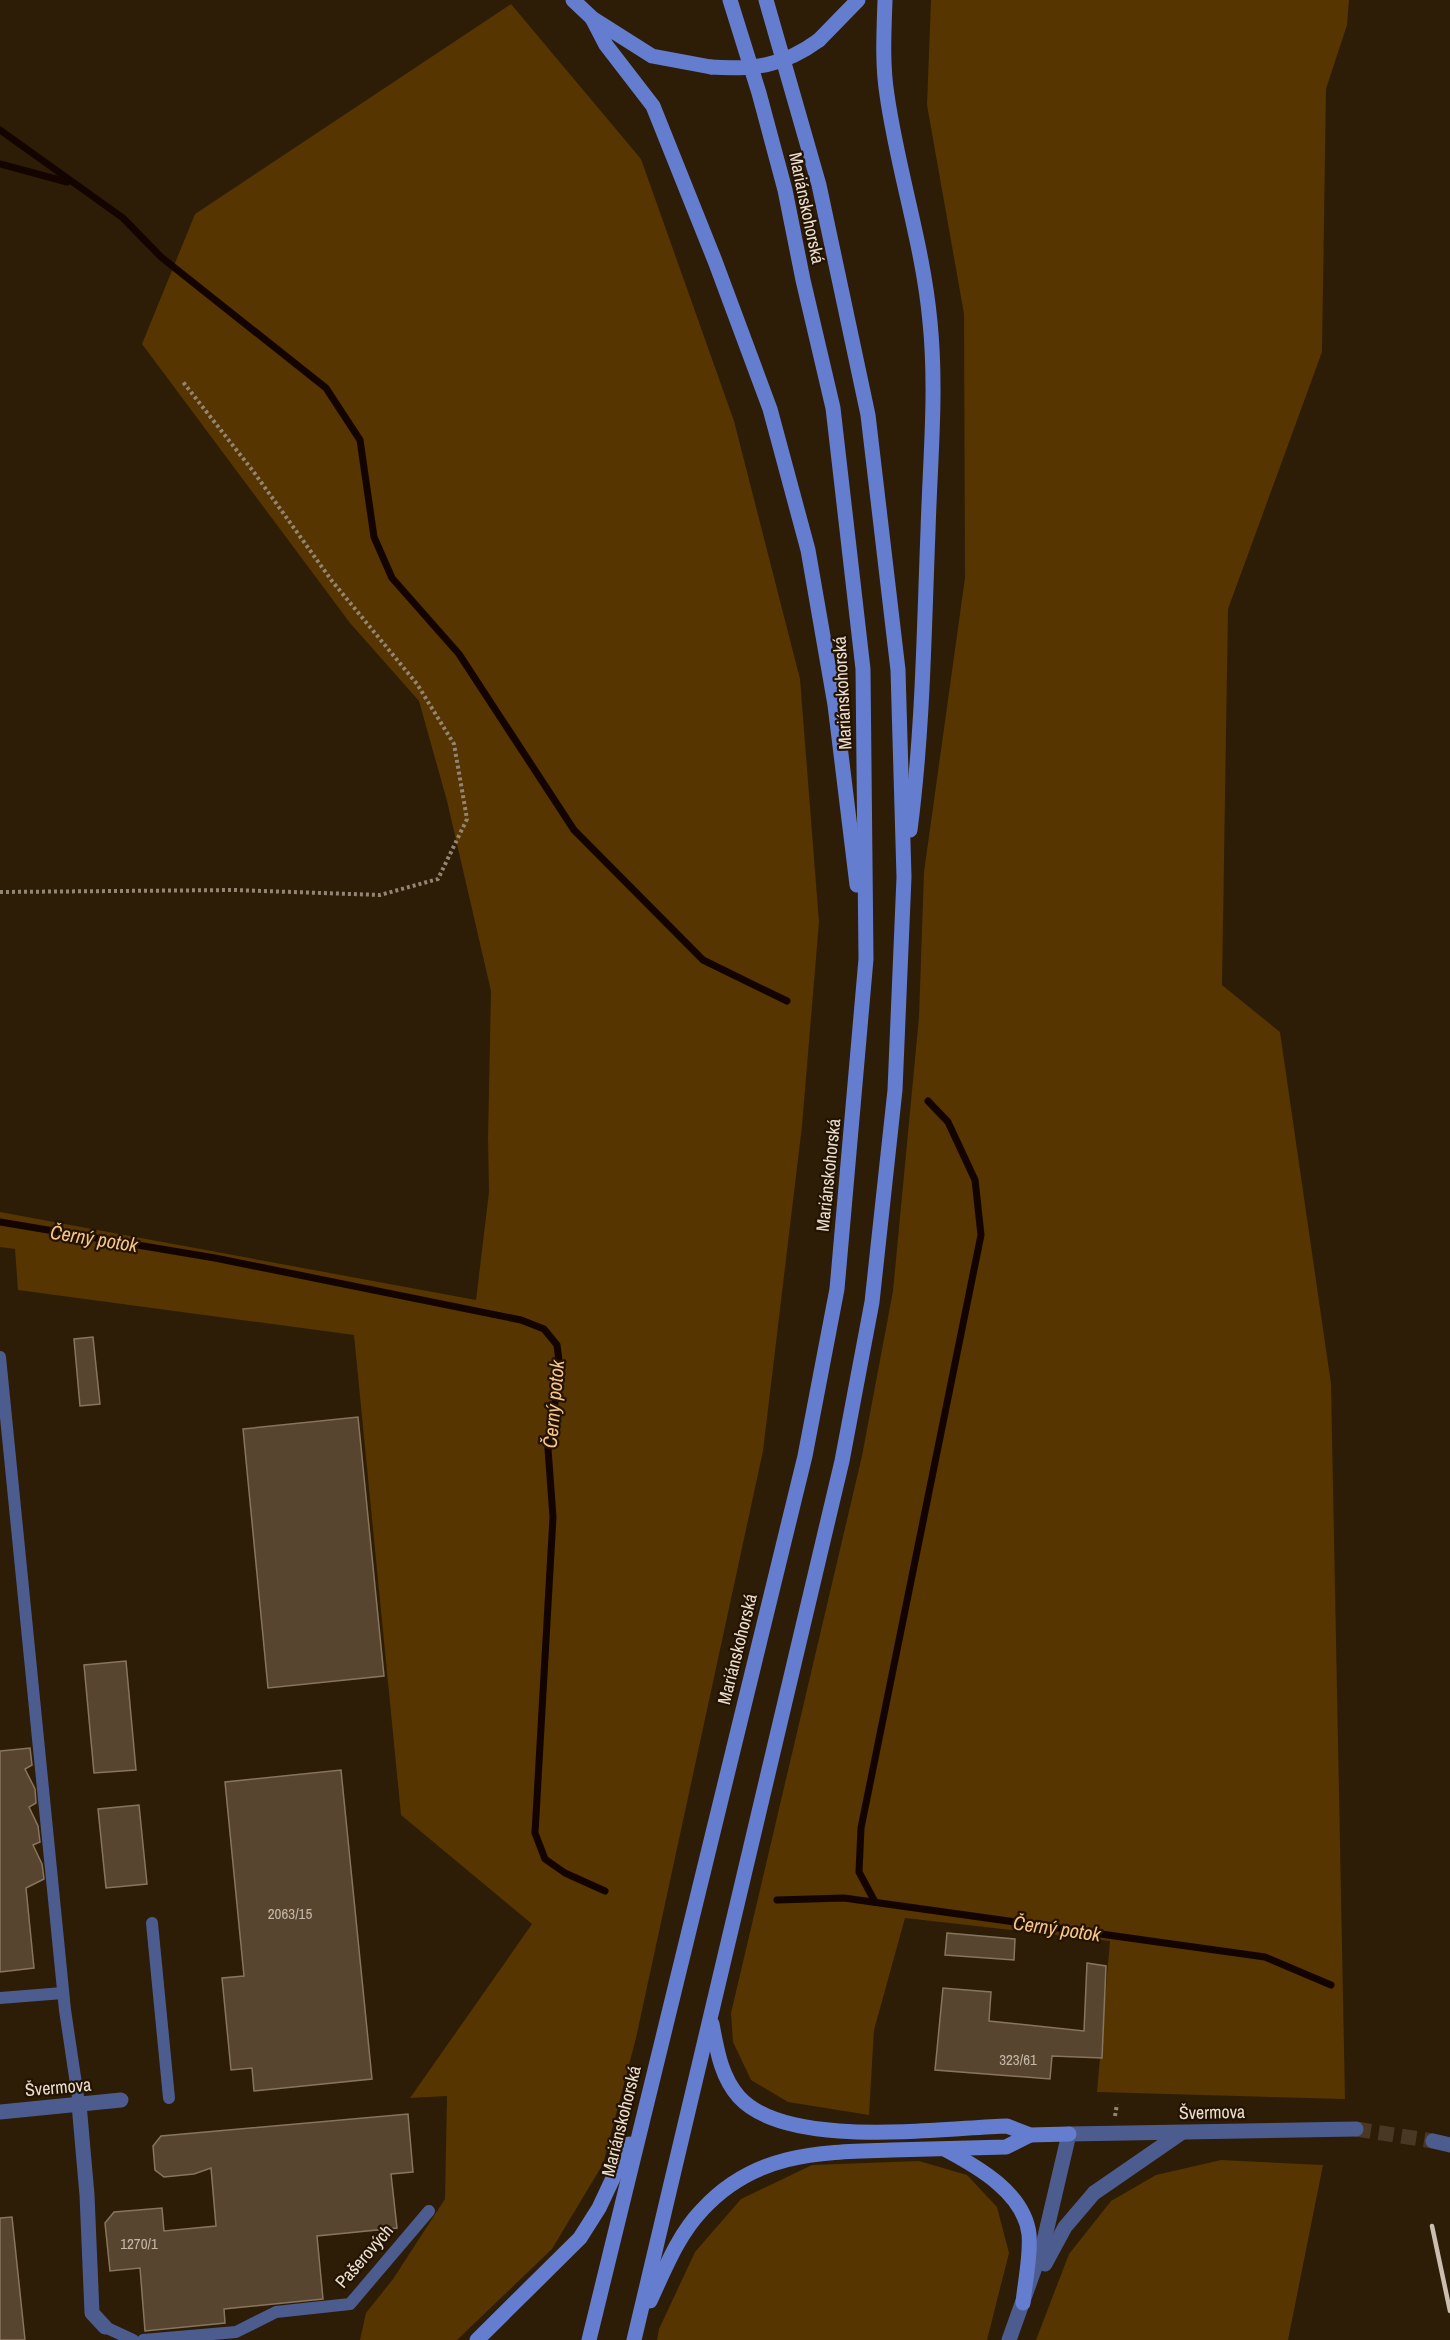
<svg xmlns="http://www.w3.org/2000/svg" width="1450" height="2340" font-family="'Archivo Narrow',sans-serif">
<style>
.green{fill:#563501}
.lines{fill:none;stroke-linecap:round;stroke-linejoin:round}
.stream{stroke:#140400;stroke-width:7}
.building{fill:#58452f;stroke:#89755d;stroke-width:1.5}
.tertiary-tunnel{stroke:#493924;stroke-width:15;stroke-dasharray:15 8;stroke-linecap:butt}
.path{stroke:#938574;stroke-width:4;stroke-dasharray:3 3;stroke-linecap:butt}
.service{stroke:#4c5c8f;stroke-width:12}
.minor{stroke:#4c5c8f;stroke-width:15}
.tertiary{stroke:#4c5c8f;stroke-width:15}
.secondary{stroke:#647dcf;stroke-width:15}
.rail{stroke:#cabeb0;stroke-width:4.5}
.secondary-bridge{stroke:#647dcf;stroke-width:15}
.labels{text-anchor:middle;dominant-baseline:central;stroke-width:4.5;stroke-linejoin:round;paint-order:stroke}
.number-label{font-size:15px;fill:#c5b8a8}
.street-label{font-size:18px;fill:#e9ded1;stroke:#231300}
.water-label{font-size:20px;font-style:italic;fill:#f7c589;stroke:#231300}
</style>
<rect width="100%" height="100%" fill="#2d1c06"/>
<g class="green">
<polygon points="931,0 1349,0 1347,25 1326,89 1322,352 1228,609 1222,985 1280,1032 1331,1384 1345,2099 1097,2092 1110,1941 905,1918 874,2030 869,2115 788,2102 751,2080 733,2042 731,2013 862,1456 893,1291 919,1017 924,872 965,578 964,314 927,105"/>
<polygon points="511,4 641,159 734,421 800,679 819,922 802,1126 763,1451 636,2038 603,2164 552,2249 457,2340 360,2340 366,2313 393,2279 445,2199 447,2096 410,2098 532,1924 401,1815 354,1335 18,1290 15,1249 0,1247 0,1212 476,1300 489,1192 488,1137 491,991 447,801 419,701 350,623 142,344 195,214"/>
<polygon points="1221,2160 1323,2165 1288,2340 1036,2340 1069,2254 1111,2201 1156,2175"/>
<polygon points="919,2161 967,2175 997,2207 1009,2253 987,2340 657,2340 659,2329 695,2252 741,2199 812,2165"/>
</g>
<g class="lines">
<g class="stream">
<polyline points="0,130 123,218 161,257 326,388 360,440 374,537 392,578 459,654 574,830 703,960 787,1001"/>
<polyline points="0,164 67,182"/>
<polyline points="0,1222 215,1258 521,1320 544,1329 557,1345 560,1369 548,1449 553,1517 535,1833 545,1859 565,1873 605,1891"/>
<polyline points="777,1900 844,1898 1265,1957 1331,1985"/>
<polyline points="875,1902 859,1872 861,1828 981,1235 975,1180 948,1122 928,1101"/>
</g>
</g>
<g class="building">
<polygon points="93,1337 100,1404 80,1406 74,1339"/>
<polygon points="358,1417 384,1676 268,1688 243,1429"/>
<polygon points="126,1661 136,1770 94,1773 84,1665"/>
<polygon points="30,1748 32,1765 25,1769 35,1789 36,1803 29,1807 38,1826 40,1842 33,1845 42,1864 44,1879 26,1888 34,1968 0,1972 0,1751"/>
<polygon points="341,1770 372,2079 254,2091 252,2068 231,2070 222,1978 244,1976 225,1782"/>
<polygon points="139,1805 147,1884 106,1888 98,1809"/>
<polygon points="947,1933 1015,1939 1014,1960 945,1955"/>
<polygon points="1087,1963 1106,1966 1102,2058 1052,2056 1050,2079 935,2070 943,1988 991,1992 989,2021 1084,2031"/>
<polygon points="408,2114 413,2172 391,2174 397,2228 317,2236 323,2299 224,2309 225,2323 145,2331 140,2268 110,2271 105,2223 114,2212 162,2208 164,2231 216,2226 211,2168 194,2174 164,2177 155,2170 153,2146 161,2136"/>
<polygon points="12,2217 25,2340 0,2340 0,2218"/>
</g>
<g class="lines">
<polyline class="tertiary-tunnel" points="1356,2129 1433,2141"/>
<g class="path">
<polyline points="0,892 234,890 380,895 438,879 467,819 454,744 417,684 332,581 253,471 183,382"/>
<polyline points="1115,2116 1117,2104"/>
</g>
<g class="service">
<polyline points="0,1357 65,2010 79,2104"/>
<polyline points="152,1923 169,2098"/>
<polyline points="0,1998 63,1993"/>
<polyline points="105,2327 133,2340"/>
<polyline points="143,2340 236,2332 276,2312 350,2304 429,2211"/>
</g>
<g class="minor">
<polyline points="79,2104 87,2195 92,2313 105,2327"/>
<polyline points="0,2112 121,2100"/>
</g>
<g class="tertiary">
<polyline points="1433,2141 1450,2145"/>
<polyline points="1045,2264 1065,2227 1094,2193 1181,2133"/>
<polyline points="1009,2340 1043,2245 1069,2134 1356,2129"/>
</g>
<g class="secondary">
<polyline points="573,0 592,18 652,56 711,67"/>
<path d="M 885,0 C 884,32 882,63 887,95 C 898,172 923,245 930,322 C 937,391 930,462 928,531 C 924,631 923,731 910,830"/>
<polyline points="592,18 606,45 653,106 715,261 770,409 808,550 835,705 857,885"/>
<polyline points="819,40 858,0"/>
<path d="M 712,2024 C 717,2050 721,2077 739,2097 C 787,2150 940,2128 1007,2126 L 1030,2135 L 1069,2134"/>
<path d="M 946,2150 C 978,2167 1024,2193 1029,2234 C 1031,2256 1025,2281 1023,2303"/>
<path d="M 650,2301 C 665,2269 678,2235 702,2210 C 755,2152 820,2152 892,2150 C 930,2149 968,2148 1006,2147 L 1030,2135"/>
<polyline points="477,2340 580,2238 599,2208 629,2144"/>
<polyline points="589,2340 805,1456 837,1289 866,959 863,669 833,408 803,280 785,190 759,93 730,0"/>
<polyline points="634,2340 842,1461 872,1302 895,1090 904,877 898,670 868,415 819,185 766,0"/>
</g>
<polyline class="rail" points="1432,2226 1450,2311"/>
<path class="secondary-bridge" d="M 711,67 C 753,70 784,66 819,40"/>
</g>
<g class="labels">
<g class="number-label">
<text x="290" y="1913">2063/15</text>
<text x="1018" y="2059">323/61</text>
<text x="139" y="2243">1270/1</text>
</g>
<g class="street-label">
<text transform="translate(807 208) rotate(78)">Mariánskohorská</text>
<text transform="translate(842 693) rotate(-93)">Mariánskohorská</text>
<text transform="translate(828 1175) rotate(-84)">Mariánskohorská</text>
<text transform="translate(737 1649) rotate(-76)">Mariánskohorská</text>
<text transform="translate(58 2087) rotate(-5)">Švermova</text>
<text transform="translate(1212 2112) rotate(-1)">Švermova</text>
<text transform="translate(621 2121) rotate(-76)">Mariánskohorská</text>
<text transform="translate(364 2256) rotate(-49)">Pašerových</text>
</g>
<g class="water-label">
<text transform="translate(94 1238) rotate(9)">Černý potok</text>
<text transform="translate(553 1404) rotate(-85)">Černý potok</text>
<text transform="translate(1057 1928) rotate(8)">Černý potok</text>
</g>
</g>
</svg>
